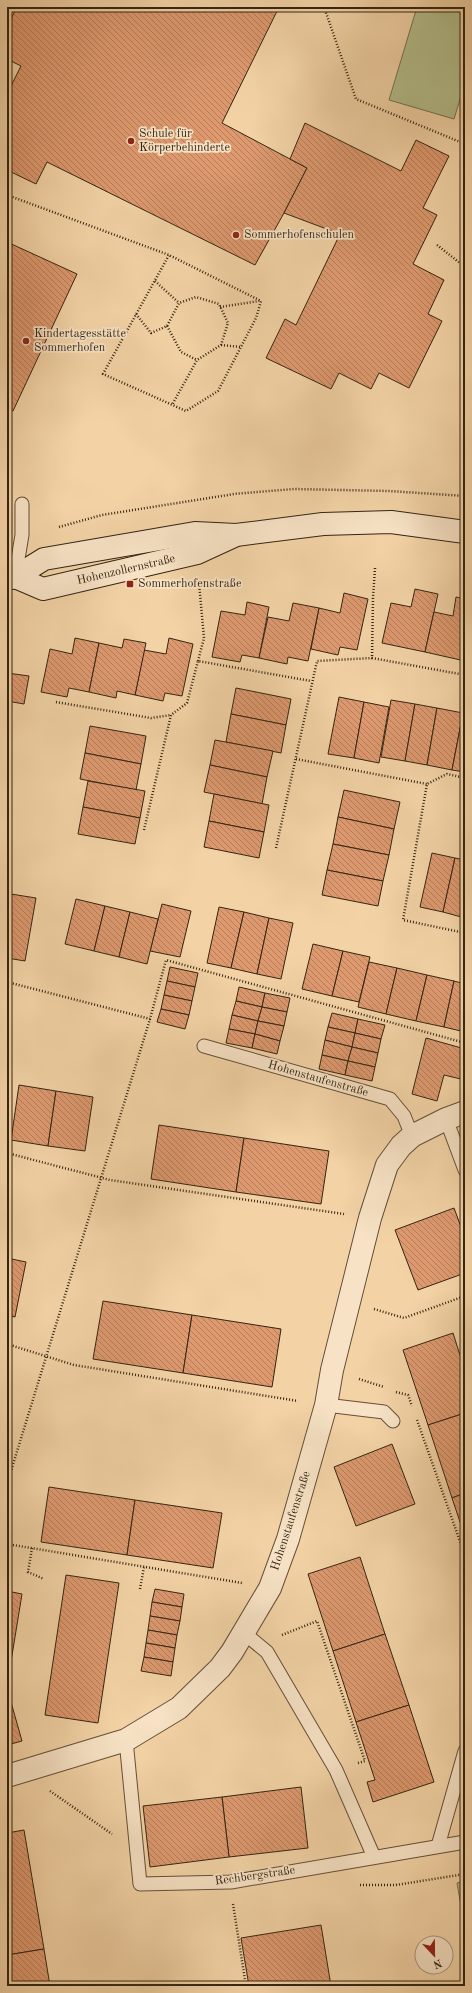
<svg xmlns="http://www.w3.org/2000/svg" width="472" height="1993" font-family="'Old Standard TT',serif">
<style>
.green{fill:#b4be8c;stroke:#747250}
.building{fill:url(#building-back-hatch);stroke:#332513}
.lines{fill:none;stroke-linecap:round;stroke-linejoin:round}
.lane-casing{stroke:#635038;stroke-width:15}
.street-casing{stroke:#635038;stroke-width:24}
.secondary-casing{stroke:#332513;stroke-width:24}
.path{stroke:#332513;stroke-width:2.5;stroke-dasharray:1 2;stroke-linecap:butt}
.lane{stroke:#f7e2c5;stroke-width:13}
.street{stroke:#f7e2c5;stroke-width:22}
.secondary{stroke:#f7e2c5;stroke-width:22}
.poi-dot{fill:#8f2418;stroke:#f7e2c5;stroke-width:1.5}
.labels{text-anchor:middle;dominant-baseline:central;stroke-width:3.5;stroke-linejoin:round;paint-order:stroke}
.poi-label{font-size:12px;fill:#332513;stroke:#f7e2c5;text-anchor:start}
.street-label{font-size:12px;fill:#332513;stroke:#f7e2c5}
</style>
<defs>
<pattern id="building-back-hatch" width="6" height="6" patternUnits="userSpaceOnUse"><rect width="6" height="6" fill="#de996f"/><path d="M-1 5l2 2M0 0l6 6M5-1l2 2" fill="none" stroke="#b57d5a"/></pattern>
</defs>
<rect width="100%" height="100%" fill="#f3d3a6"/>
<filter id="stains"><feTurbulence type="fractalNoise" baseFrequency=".005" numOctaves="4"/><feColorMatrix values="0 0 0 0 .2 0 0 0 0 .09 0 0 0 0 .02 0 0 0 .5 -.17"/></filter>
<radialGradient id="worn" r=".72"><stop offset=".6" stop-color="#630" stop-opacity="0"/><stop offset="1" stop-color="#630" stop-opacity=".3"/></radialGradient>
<g class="green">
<polygon points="417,7 465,7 465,83 454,119 389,100"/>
<polygon points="465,1881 465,1929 457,1883"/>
</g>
<g class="building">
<polygon points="17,7 279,7 222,123 307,168 284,213 255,265 47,162 36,184 7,170 7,94 21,66 7,59 7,27"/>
<polygon points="465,102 465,118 461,116"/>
<polygon points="305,123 401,171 416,140 449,156 423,208 437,215 413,264 444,280 428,314 442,321 409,388 379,373 371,389 339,373 331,389 266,358 285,319 296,325 340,234 284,213 307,168 290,159"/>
<polygon points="7,242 77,274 13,411 7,408"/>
<polygon points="415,589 438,594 425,652 382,643 391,603 411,607"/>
<polygon points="344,593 368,599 357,650 340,647 338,655 311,649 319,608 340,613"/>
<polygon points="456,597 465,599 465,661 425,652 434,612 453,616"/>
<polygon points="247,602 269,607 259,658 242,655 240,662 212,657 221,611 245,615"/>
<polygon points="293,603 319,608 308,661 288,657 287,664 259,658 268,617 289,621"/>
<polygon points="75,638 99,643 89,692 69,688 67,697 41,692 50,649 72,654"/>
<polygon points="169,638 193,644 182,696 165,693 163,701 135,695 144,650 166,654"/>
<polygon points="124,639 146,643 135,695 117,691 116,698 89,692 99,643 122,648"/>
<polygon points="7,673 29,676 24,704 7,701"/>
<polygon points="236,688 291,699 286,725 231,714"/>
<polygon points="339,697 364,702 354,758 328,754"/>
<polygon points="391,700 415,704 405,761 381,757"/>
<polygon points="364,702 389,707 379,763 354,758"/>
<polygon points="415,704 437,708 427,765 405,761"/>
<polygon points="437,708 463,713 452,770 427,765"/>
<polygon points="463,713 465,713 465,772 452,770"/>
<polygon points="231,714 286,725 281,753 226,742"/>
<polygon points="90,726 146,736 141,764 85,753"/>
<polygon points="215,740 273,751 267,777 210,765"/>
<polygon points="85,753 141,764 136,790 80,779"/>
<polygon points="210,765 267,777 262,804 204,792"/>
<polygon points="88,781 145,791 140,818 83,807"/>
<polygon points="344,790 400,802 394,829 338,817"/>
<polygon points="214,794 269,805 264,832 209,821"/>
<polygon points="83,807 140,818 135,844 78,834"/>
<polygon points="338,817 394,829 389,855 333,844"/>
<polygon points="209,821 264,832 259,858 204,847"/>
<polygon points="333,844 389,855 383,881 327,870"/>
<polygon points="432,853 455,858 443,912 420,907"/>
<polygon points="455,858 465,860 465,918 443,912"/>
<polygon points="327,870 383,881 378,906 322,895"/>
<polygon points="7,893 11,894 7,917"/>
<polygon points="11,894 36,898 25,961 7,958 7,917"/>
<polygon points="76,899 105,906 94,951 65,944"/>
<polygon points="162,904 191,911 180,957 150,951"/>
<polygon points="105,906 130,912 119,957 94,951"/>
<polygon points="219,907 244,912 231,968 207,963"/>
<polygon points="130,912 158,919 147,964 119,957"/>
<polygon points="244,912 269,918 257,974 231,968"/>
<polygon points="269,918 293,923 281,979 257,974"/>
<polygon points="313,944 343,951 332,996 302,989"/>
<polygon points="343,951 370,957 359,1002 332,996"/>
<polygon points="369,962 397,968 386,1014 358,1007"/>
<polygon points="170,967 198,973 195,987 167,981"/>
<polygon points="397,968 427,975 416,1021 386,1014"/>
<polygon points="427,975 454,981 444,1027 416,1021"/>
<polygon points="167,981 195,987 192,1001 164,995"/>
<polygon points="454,981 465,984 465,1032 444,1027"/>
<polygon points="239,987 265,993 262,1007 236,1001"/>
<polygon points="265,993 290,998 287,1012 262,1007"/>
<polygon points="164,995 192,1001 189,1015 161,1009"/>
<polygon points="236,1001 262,1007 258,1021 232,1015"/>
<polygon points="262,1007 287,1012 284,1026 258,1021"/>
<polygon points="161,1009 189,1015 185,1029 157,1022"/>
<polygon points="332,1013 358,1019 355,1033 328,1027"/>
<polygon points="232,1015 258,1021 255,1034 229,1029"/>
<polygon points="358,1019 385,1025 381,1039 355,1033"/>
<polygon points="258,1021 284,1026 280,1041 255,1034"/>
<polygon points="328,1027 355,1033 352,1047 325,1040"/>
<polygon points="229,1029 255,1034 252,1048 226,1043"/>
<polygon points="355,1033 381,1039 378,1053 352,1047"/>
<polygon points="255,1034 280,1041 277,1054 252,1048"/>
<polygon points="426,1038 465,1049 465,1080 444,1075 437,1101 412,1094"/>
<polygon points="325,1040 352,1047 348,1061 322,1055"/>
<polygon points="352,1047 378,1053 375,1067 348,1061"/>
<polygon points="322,1055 348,1061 345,1075 319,1069"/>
<polygon points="348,1061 375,1067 372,1081 345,1075"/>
<polygon points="19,1085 56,1091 48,1146 11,1140"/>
<polygon points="56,1091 93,1097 85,1151 48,1146"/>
<polygon points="159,1125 244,1138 236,1192 151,1179"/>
<polygon points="244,1138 329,1151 321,1204 236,1192"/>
<polygon points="454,1208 465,1238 465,1273 418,1290 395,1230"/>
<polygon points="7,1258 26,1262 15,1317 7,1315"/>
<polygon points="103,1301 192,1315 183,1373 93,1359"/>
<polygon points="192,1315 281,1329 272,1387 183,1373"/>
<polygon points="453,1333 465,1371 465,1413 428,1425 403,1350"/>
<polygon points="465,1413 465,1493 452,1498 428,1425"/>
<polygon points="392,1444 415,1504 356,1526 334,1467"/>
<polygon points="49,1487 135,1500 127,1555 41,1542"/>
<polygon points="465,1493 465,1537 452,1498"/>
<polygon points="135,1500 222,1513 213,1568 127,1555"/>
<polygon points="360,1557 385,1634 333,1651 308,1574"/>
<polygon points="66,1575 119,1583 98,1723 45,1715"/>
<polygon points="155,1589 184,1594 182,1607 152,1602"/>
<polygon points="7,1591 22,1594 7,1686"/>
<polygon points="152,1602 182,1607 180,1621 150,1616"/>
<polygon points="150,1616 180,1621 177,1635 148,1630"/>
<polygon points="148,1630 177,1635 175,1648 146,1643"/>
<polygon points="385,1634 409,1705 356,1722 333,1651"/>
<polygon points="146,1643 175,1648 173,1662 144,1657"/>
<polygon points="144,1657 173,1662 171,1676 141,1671"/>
<polygon points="7,1688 22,1741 7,1745"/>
<polygon points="409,1705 434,1782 373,1802 367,1782 375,1780 356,1722"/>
<polygon points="301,1787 308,1848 229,1857 222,1797"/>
<polygon points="222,1797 229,1857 150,1867 143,1806"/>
<polygon points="24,1830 44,1949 7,1955 7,1833"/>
<polygon points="321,1925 331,1986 249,1986 241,1938"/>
<polygon points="44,1949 50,1986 7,1986 7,1955"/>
</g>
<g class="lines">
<defs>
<g id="lane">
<polyline points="15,577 22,535 22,504"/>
<polyline points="204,1046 390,1099 404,1116 412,1136"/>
<polyline points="446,1119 465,1170"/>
<polyline points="326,1405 384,1412 393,1421"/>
<polyline points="244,1633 267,1652 336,1770 374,1857"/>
<polyline points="126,1740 140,1884 231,1882 465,1842"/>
<polyline points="438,1846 465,1751"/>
</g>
<polyline id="street" points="7,1776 126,1740 179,1708 220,1668 232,1652 270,1588 288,1539 326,1405 332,1370 370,1218 387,1165 401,1146 412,1136 446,1119 465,1112"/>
<g id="secondary">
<polyline points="15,577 43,589 197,553 234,536"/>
<polyline points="7,579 15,577 44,559 195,533 236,535 323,524 391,522 465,532"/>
</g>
</defs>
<use href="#lane" class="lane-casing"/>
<use href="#street" class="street-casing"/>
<use href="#secondary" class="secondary-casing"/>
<g class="path">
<polyline points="324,7 356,99 465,144"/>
<polyline points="7,195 169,255 261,301 256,318 218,391 186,411 103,374 169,255"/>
<polyline points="437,245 465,267"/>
<polyline points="155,281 179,303"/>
<polyline points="220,307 259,301"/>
<polyline points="136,314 151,333 167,326 179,303 196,297 219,304 228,323 221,345 197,360 172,405"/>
<polyline points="167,326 181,352 197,360"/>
<polyline points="221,345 241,347"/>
<polyline points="59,527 102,515 234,494 294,489 389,491 465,496"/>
<polyline points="375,568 373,598 372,658 465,675"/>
<polyline points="198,661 204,638 199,583"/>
<polyline points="56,702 151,718 171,715"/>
<polyline points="296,759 427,784"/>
<polyline points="465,778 447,774 427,784 403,920 465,933"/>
<polyline points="144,830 171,715 187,703 198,661 311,681"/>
<polyline points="276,848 317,661 372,658"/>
<polyline points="7,982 150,1019 166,960 465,1043"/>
<polyline points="7,1153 110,1180 344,1214"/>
<polyline points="374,1309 404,1318 465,1296"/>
<polyline points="7,1344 74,1365 298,1401"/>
<polyline points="359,1379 384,1387"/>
<polyline points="396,1392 408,1395 412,1406"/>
<polyline points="417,1420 462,1547"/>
<polyline points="7,1484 150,1019"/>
<polyline points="7,1544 242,1583"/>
<polyline points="32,1548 28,1572 44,1579"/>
<polyline points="140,1589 144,1567"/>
<polyline points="282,1635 317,1621 365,1761 358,1763"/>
<polyline points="50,1791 112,1834"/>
<polyline points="463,1874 465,1889"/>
<polyline points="360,1885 396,1885 465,1874"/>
<polyline points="233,1904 246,1986"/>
</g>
<use href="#lane" class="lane"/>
<use href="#street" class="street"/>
<use href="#secondary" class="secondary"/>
</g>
<g class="poi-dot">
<circle cx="131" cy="141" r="4"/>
<circle cx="236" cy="235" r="4"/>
<circle cx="26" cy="341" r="4"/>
<rect x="126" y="580" width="8" height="8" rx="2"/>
</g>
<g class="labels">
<g class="poi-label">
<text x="139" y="134">Schule für<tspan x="139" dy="14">Körperbehinderte</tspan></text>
<text x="244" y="235">Sommerhofenschulen</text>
<text x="34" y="334">Kindertagesstätte<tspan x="34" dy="14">Sommerhofen</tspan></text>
<text x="138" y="584">Sommerhofenstraße</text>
</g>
<g class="street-label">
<text transform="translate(126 570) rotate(-13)">Hohenzollernstraße</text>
<text transform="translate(318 1079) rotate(16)">Hohenstaufenstraße</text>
<text transform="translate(291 1521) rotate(-72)">Hohenstaufenstraße</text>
<text transform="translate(255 1876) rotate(-8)">Rechbergstraße</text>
</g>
</g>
<rect width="472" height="1993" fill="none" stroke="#f3d3a6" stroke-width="24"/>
<rect x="8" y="8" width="456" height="1977" fill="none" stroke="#332513" stroke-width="2"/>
<rect x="12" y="12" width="448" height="1969" fill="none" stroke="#332513"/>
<g transform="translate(434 1955) rotate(158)"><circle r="19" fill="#f7e2c5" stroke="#a9967e"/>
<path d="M0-3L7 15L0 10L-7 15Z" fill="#8f2418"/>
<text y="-6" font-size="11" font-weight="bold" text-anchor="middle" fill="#332513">N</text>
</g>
<rect width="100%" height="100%" filter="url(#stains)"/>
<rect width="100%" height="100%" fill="url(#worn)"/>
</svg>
